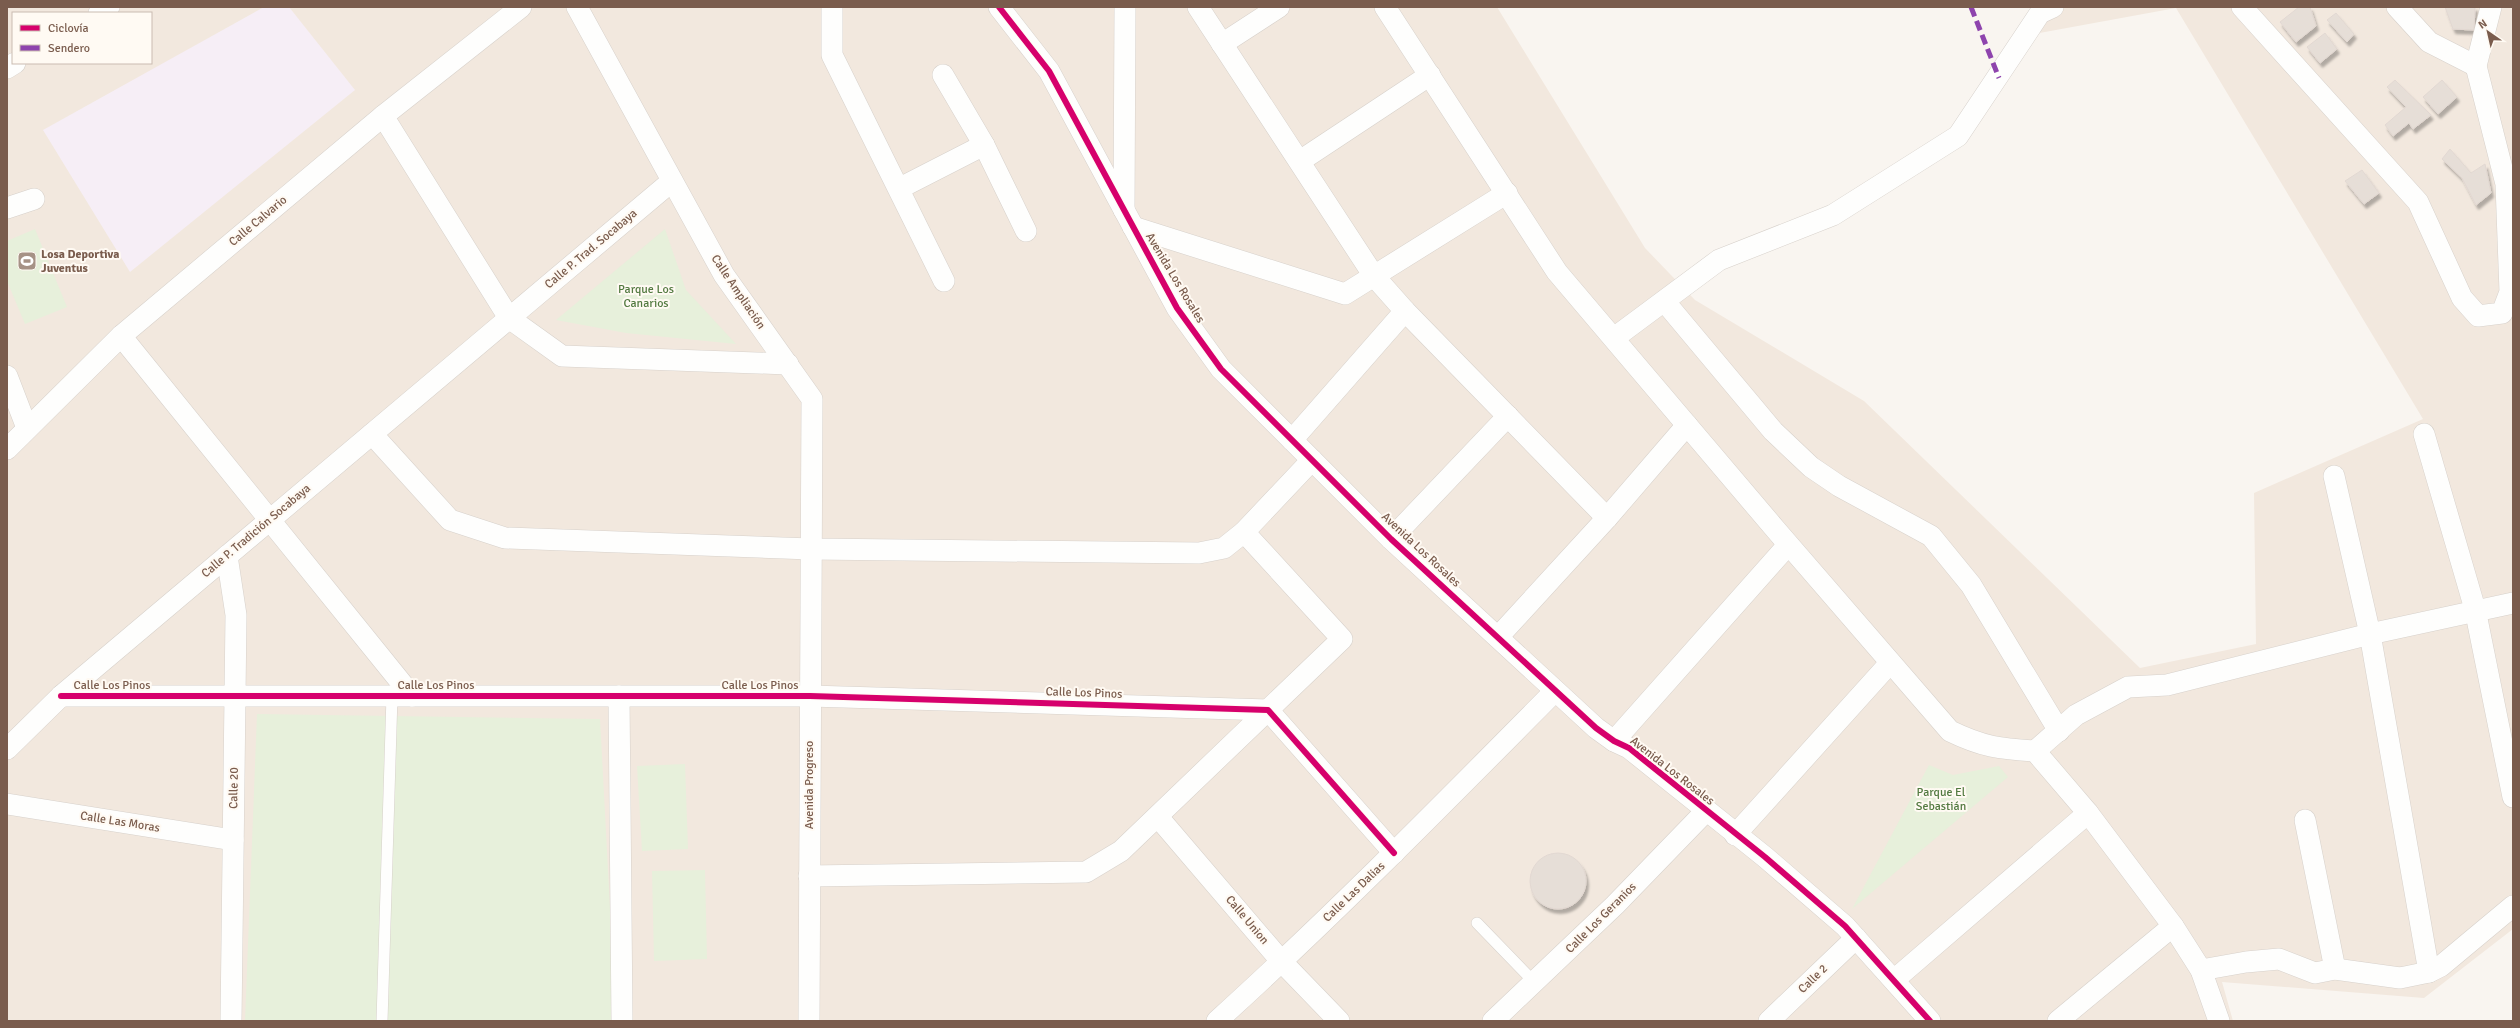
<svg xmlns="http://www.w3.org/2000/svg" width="2520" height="1028" font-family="Signika,sans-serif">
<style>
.residential{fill:#f2e8de;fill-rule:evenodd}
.education{fill:#f6eef6}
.green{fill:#e7f0db}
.building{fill:#e6ded7;stroke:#e2d8d2;filter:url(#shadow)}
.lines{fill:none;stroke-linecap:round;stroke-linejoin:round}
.lane-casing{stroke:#d7d1cb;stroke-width:12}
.street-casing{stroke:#d7d1cb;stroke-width:22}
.lane{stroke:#fefefd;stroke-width:11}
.street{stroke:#fefefd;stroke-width:21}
.quiet{stroke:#8e44ad;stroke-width:5;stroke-dasharray:10 5;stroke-linecap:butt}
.cycleway-casing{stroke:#fffaf3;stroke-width:8}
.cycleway{stroke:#d6006c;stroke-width:6}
.labels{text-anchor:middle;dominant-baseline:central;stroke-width:4;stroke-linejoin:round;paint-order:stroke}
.street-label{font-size:12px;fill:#7a5c4d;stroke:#fffaf3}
.poi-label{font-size:12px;font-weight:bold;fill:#7a5c4d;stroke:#fffaf3;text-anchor:start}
.park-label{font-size:12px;fill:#537a41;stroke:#fffaf3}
</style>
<defs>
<filter id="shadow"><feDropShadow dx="2.5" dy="4.5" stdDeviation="1" flood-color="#0004"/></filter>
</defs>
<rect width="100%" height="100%" fill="#f9f5f0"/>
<path class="residential" d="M 7,7 L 1497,7 L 1645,248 L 1695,300 L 1864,401 L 2140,668 L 2256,644 L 2254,493 L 2423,419 L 2176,8 L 2034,34 L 2035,7 L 2513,7 L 2513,929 L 2424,998 L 2222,982 L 2233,1021 L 7,1021 ZM 13,13 L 151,13 L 151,63 L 13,63 Z"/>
<polygon class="education" points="264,7 289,7 355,90 130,272 43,130"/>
<g class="green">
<polygon points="35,229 67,307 25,324 7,281 7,241"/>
<polygon points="665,229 686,290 736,344 626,333 556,320"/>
<polygon points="257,714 600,719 616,1021 245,1021"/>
<polygon points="685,764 688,849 642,851 637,766"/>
<polygon points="1929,765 1953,775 1999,766 2008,777 1852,909"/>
<polygon points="705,870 707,959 654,961 652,871"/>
</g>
<g class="building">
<polygon points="2299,7 2310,7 2316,26 2296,42 2280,22"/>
<polygon points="2445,7 2475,7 2474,30 2453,29"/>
<polygon points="2336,13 2354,34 2347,42 2327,20"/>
<polygon points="2325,33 2337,49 2320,63 2307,47"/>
<polygon points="2395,80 2431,115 2413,129 2409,123 2393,136 2385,125 2406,107 2387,87"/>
<polygon points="2442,80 2457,97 2438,114 2423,97"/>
<polygon points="2450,149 2471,173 2485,164 2491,193 2476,205 2462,178 2442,159"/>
<polygon points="2362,170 2379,193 2364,204 2345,181"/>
<circle cx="1558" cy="881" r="28"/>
</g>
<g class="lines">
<defs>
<g id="lane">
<polyline points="1477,923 1535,983"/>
<polyline points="382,1021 392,696"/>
</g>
<g id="street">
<polyline points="577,7 724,275 812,399 809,1021"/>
<polyline points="832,7 832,55 944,281"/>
<polyline points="999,7 1049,71 1177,308 1221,369 1391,539 1596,728 1614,741 1629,748 1765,857 1845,926 1930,1021"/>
<polyline points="1198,7 1374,276 1405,311 1607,518"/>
<path d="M 1385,7 L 1557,272 L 1776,530 L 1950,731 C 1983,747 2000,749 2035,751 L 2088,813 L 2173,926 L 2201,970 L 2219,1021"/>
<polyline points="2242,7 2418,202 2462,298 2478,316 2502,313 2510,292 2506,184 2476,66 2491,7"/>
<polyline points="2397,7 2429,42 2476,66"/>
<polyline points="99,13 109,7"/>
<polyline points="1222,44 1279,7"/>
<polyline points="7,68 15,63"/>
<polyline points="943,75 984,145 1026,231"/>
<polyline points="383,116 509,318 562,356 788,364"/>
<polyline points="1300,161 1430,75"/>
<polyline points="900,188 984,145"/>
<polyline points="7,208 34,199"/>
<polyline points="1124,210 1125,7"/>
<polyline points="1133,227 1345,294 1507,193"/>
<polyline points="1665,302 1773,431 1811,467 1839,486 1931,536 1971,585 2059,731"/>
<polyline points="121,336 412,696"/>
<polyline points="1614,338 1719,260 1833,215 1958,136 2040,13 2053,7"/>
<polyline points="7,376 27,428"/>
<polyline points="372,434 450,520 505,538 811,549 1199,553 1224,548 1244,532 1312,460"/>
<polyline points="2424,434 2475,609 2513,797"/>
<polyline points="1292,440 1405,311"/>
<polyline points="7,449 121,336 383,116 521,7"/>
<polyline points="2334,476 2370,634 2429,972"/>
<polyline points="1391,539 1508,416"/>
<polyline points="227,556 236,615 231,1021"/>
<polyline points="1498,637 1607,518 1687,425"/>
<polyline points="61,696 810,696 1268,710 1394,853"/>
<polyline points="619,696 622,1021"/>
<polyline points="1614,741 1788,545"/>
<polyline points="7,749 61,696 672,181"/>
<polyline points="2035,751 2076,715 2128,687 2167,685 2370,634 2513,603"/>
<polyline points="7,804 233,840"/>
<polyline points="1158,817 1282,962 1339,1021"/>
<polyline points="2305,820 2335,969"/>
<polyline points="1735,835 1890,663"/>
<polyline points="809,876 1086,872 1121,851 1342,639 1244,532"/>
<polyline points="2201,970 2246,962 2279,959 2315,973 2335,969 2400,978 2429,972 2441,966 2513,906"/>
<polyline points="1894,980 2088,813"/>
<path d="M 1217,1021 C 1334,915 1444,803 1555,691"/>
<polyline points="1493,1021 1615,905 1706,811"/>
<polyline points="1769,1021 1856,938"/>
<polyline points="2058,1021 2173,926"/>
</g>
</defs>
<use href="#lane" class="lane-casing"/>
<use href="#street" class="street-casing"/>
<use href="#lane" class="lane"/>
<use href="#street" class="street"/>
<polyline class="quiet" points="1971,7 1999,78"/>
<defs>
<g id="cycleway">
<polyline points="999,7 1049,71 1177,308 1221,369 1391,539 1596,728 1614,741 1629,748 1765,857 1845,926 1930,1021"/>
<polyline points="61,696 810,696 1268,710 1394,853"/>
</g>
</defs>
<use href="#cycleway" class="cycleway-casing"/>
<use href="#cycleway" class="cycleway"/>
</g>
<defs>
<symbol id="stadium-square" viewBox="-11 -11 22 22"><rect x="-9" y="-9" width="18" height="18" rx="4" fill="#a69286" stroke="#fffaf3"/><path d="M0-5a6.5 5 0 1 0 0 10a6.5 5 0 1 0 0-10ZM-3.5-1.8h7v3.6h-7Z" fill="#fff"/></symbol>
</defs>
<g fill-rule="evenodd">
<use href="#stadium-square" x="16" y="250" width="22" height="22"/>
</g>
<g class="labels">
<g class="street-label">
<text transform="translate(258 221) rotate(-40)">Calle Calvario</text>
<text transform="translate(591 249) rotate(-40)">Calle P. Trad. Socabaya</text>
<text transform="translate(1175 278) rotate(59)">Avenida Los Rosales</text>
<text transform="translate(738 292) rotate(56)">Calle Ampliación</text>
<text transform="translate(256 531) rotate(-40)">Calle P. Tradición Socabaya</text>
<text transform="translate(1421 550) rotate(43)">Avenida Los Rosales</text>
<text x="112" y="685">Calle Los Pinos</text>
<text x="436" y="685">Calle Los Pinos</text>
<text x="760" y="685">Calle Los Pinos</text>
<text transform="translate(1084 693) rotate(2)">Calle Los Pinos</text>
<text transform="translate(1672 771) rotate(38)">Avenida Los Rosales</text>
<text transform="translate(809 785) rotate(-90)">Avenida Progreso</text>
<text transform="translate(234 788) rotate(-89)">Calle 20</text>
<text transform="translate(120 822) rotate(9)">Calle Las Moras</text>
<text transform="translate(1354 892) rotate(-44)">Calle Las Dalias</text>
<text transform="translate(1601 918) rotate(-45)">Calle Los Geranios</text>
<text transform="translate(1247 920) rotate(50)">Calle Union</text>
<text transform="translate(1813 979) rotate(-44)">Calle 2</text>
</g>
<g class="poi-label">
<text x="41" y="254">Losa Deportiva<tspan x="41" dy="14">Juventus</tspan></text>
</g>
<g class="park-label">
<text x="646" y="289">Parque Los<tspan x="646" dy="14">Canarios</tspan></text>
<text x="1941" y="792">Parque El<tspan x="1941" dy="14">Sebastián</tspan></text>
</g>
</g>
<rect width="2520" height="1028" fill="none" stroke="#7a5c4d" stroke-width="16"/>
<rect x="12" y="12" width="140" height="52" fill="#fffaf3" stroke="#cabbb1"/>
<rect x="20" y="25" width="20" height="6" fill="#d6006c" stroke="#cabbb1"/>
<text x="48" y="32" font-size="12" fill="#7a5c4d">Ciclovía</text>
<rect x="20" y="45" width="20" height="6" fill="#8e44ad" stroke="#cabbb1"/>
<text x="48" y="52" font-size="12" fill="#7a5c4d">Sendero</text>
<g transform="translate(2488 32) rotate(326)" stroke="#fffaf3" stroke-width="3" paint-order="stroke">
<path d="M0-3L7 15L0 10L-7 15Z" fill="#7a5c4d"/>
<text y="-6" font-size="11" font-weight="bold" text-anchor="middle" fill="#7a5c4d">N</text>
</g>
</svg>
